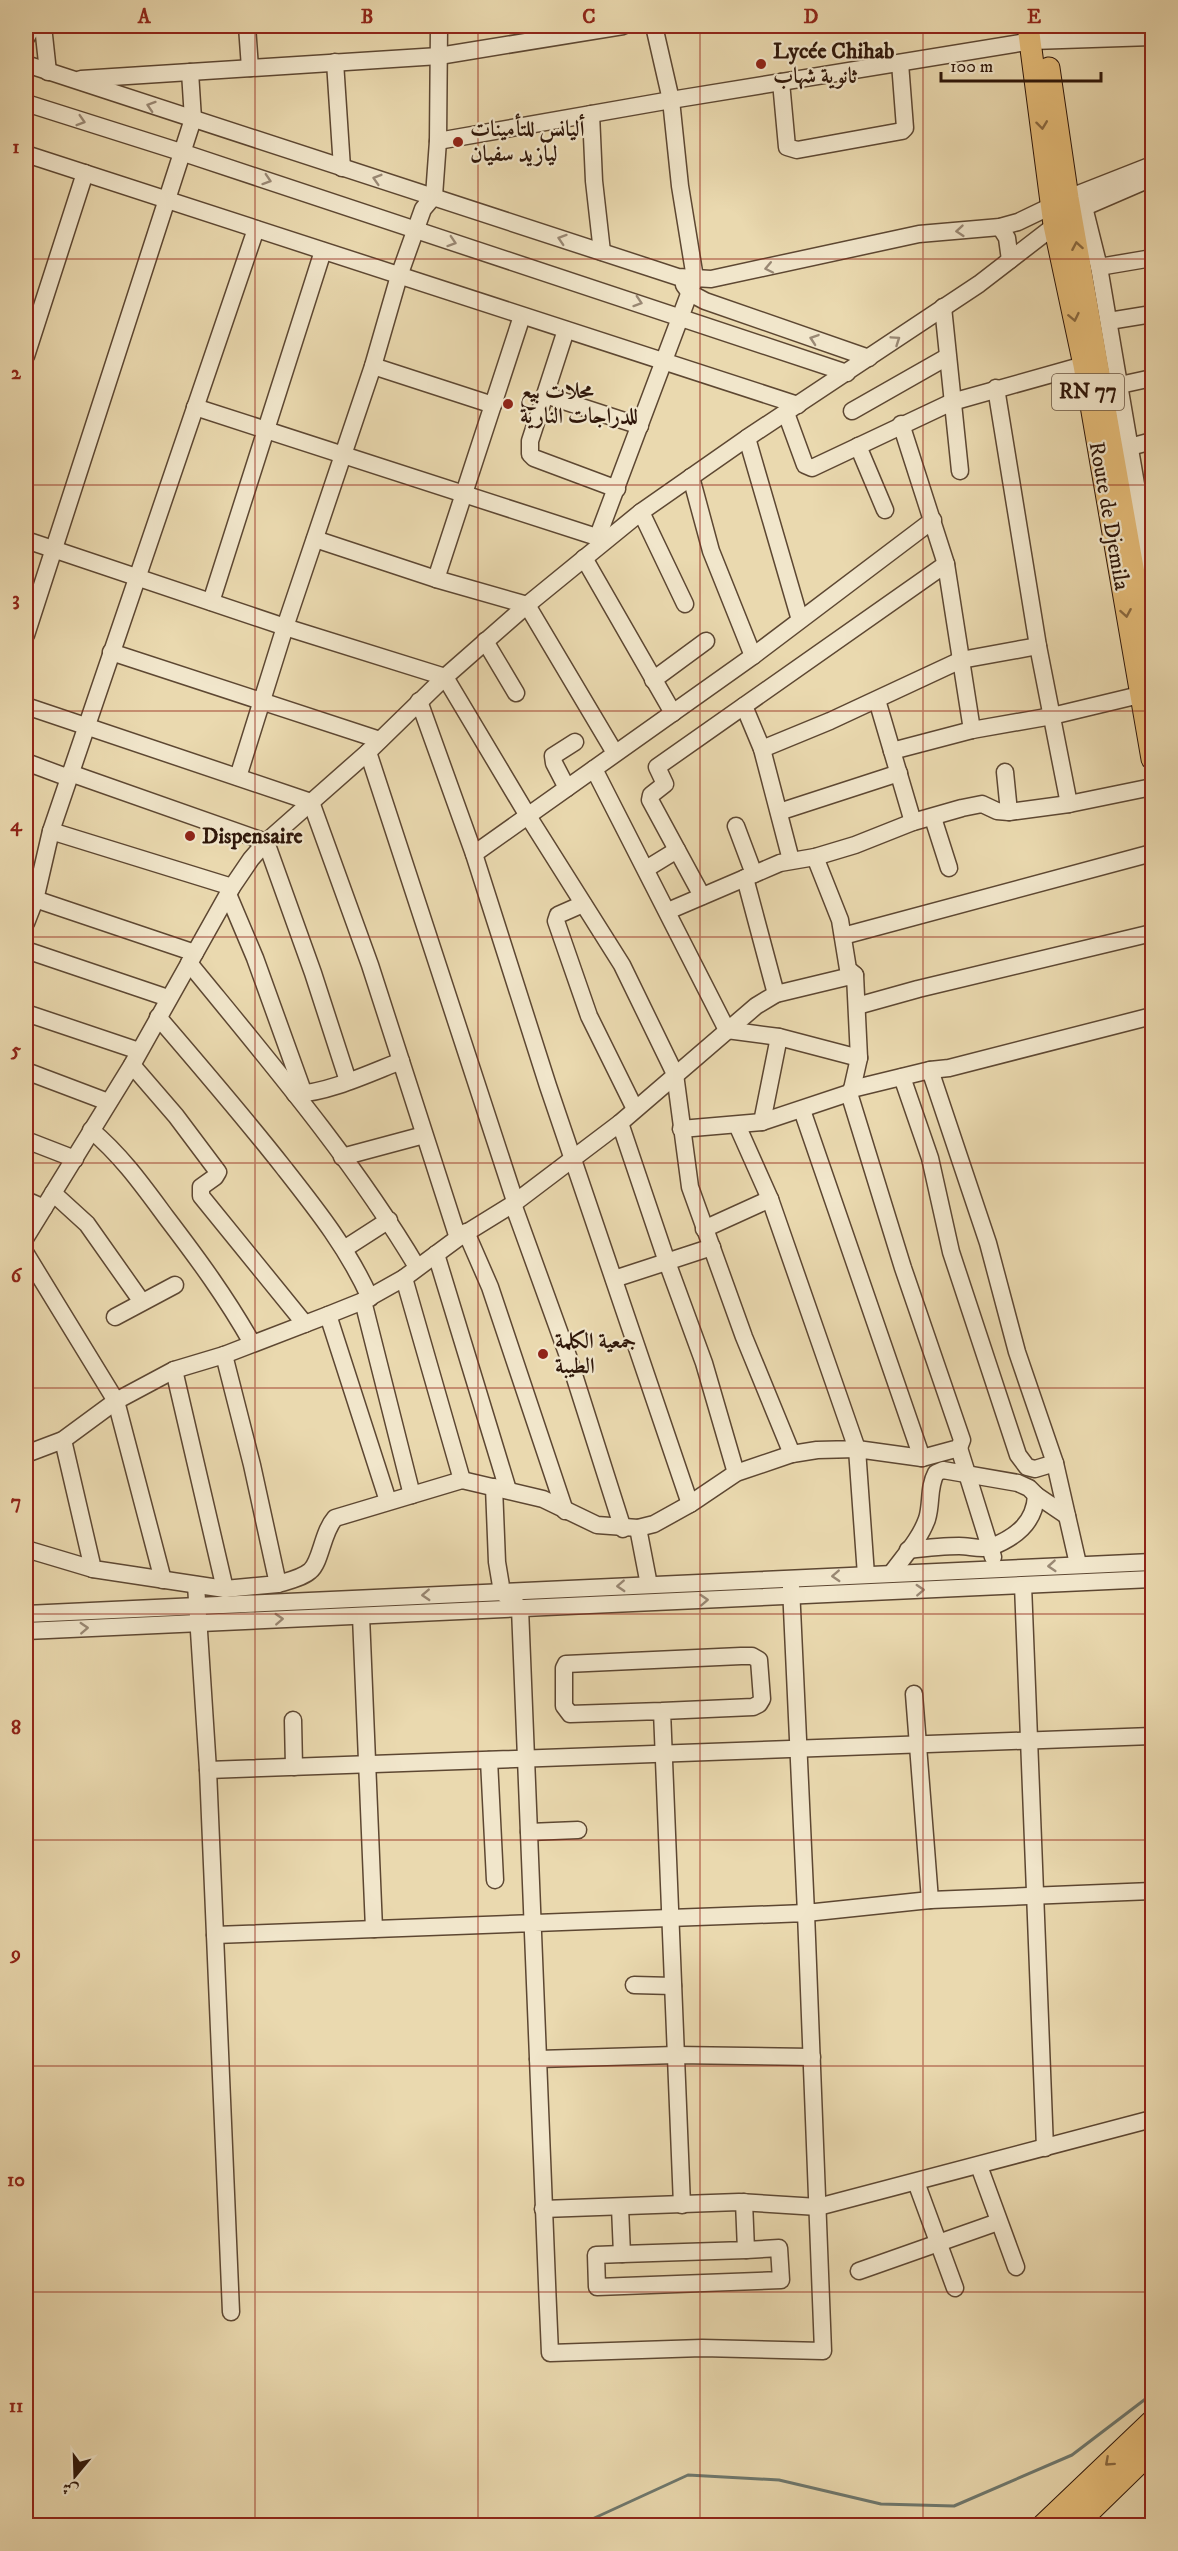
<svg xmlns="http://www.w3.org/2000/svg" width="1178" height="2551" font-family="'IM FELL DW Pica',Amiri,serif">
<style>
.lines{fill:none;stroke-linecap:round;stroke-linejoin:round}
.stream{stroke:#6e786e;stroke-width:3}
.minor-casing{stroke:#5d4732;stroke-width:19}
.major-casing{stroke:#2e1609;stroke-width:23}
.highway-casing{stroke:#2e1609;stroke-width:26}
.minor{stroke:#f1e6cb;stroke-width:16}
.major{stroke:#e5bc78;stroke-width:21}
.highway{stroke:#e5bc78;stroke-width:24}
.oneway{stroke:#998874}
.oneway2{stroke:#8a6940}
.grid{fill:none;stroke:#8f2418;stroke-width:1.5;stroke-opacity:0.55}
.poi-dot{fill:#8f2418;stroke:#f1e6cb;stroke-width:2}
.labels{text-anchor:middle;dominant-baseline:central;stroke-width:4.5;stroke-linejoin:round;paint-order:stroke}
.shield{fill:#f1e6cb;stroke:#685443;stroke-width:1.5}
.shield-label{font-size:21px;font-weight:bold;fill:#2e1609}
.poi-label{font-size:22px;font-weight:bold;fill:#2e1609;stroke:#f1e6cb;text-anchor:start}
.street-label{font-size:22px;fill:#2e1609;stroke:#f1e6cb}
.neatline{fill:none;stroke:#8f2418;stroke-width:2}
.grid-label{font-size:20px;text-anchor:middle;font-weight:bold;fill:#8f2418}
</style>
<rect width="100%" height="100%" fill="#ead9af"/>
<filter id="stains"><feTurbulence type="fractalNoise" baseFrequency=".00333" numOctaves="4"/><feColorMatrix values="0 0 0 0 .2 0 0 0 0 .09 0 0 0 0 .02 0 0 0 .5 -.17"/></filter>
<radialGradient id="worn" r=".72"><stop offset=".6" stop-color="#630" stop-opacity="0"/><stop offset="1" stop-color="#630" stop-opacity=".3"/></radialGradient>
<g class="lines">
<polyline class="stream" points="577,2526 688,2475 779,2480 881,2504 954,2506 1072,2455 1152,2394"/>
<defs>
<g id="minor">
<polyline points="43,26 48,72"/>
<polyline points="247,26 250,68"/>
<polyline points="26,38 33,26"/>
<polyline points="335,62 342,168"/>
<polyline points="26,64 678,277 711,279 919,234 1000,227 1018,222 1068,198 1152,165"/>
<polyline points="81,79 439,56 623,26"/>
<polyline points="781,82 787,147 797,150 902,131 905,128 900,63"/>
<polyline points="26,103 187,154 847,373"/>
<polyline points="591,114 594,181 602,252"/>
<polyline points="438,141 671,100 1032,41 1152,37"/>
<polyline points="26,154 798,405"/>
<polyline points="1084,207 1099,267 1152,578"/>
<polyline points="1000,227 1007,238 1010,260"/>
<polyline points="1099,267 1152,258"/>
<polyline points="684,285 690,293 705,301 869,358"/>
<polyline points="943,307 960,471"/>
<polyline points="1109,321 1152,314"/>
<polyline points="566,330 530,441 530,454 534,458 617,489"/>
<polyline points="26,356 85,173"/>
<polyline points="373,366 493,405"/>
<polyline points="1120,385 1152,378"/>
<polyline points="996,388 1038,646 1069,804"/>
<polyline points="545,395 640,426"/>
<polyline points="195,407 606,540"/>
<polyline points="852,411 947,357"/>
<polyline points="786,413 805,465 812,468 952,402 1084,365"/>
<polyline points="901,424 946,564 972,730"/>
<polyline points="747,438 800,620"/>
<polyline points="858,446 885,510"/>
<polyline points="1130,447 1152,441"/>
<polyline points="691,477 711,551 753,656"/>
<polyline points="641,512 685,604"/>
<polyline points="598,536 695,278 680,186 671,100 654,26"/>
<polyline points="315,539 436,579 527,605 615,753"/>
<polyline points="26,540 285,627 445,677 528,816 622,965 675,1074 690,1187 744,1337 792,1454"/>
<polyline points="584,558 673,713"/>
<polyline points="436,579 522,316"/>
<polyline points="211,602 323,251"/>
<polyline points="26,635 193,119 190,72"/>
<polyline points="485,641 516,693"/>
<polyline points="111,652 380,740"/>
<polyline points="653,680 706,641"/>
<polyline points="877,700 913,822"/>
<polyline points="419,701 474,854 548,1086 690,1504"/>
<polyline points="26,706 311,802 370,965 458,1238"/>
<polyline points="744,706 762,749 791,860"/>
<polyline points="762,749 830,721 961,660 1038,646"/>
<polyline points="892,751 972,730 1052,716 1152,692"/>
<polyline points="368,752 515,1201"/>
<polyline points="26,762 69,778"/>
<polyline points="594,769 727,1030 779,1037 859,1058"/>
<polyline points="1005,772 1009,812"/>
<polyline points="70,773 266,842 313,973 348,1081"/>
<polyline points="238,777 285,627 373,366 399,276 423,209 434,196 438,141 439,26"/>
<polyline points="567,788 554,763 553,756 575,742"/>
<polyline points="779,812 899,773"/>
<polyline points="933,818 949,868"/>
<polyline points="736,826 754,874"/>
<polyline points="51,831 232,887"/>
<polyline points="474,854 753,656 933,520"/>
<polyline points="815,857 840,920 848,969 855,975"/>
<polyline points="646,869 677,850"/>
<polyline points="745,878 776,994"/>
<polyline points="228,894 255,958 304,1094"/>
<polyline points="26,896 195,953"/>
<polyline points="702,896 650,800 651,795 665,784 657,767 946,564"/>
<polyline points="583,904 558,915 556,921 589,1016 635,1109"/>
<polyline points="668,911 780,863 815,857 855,845 913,822 962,808 982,804 997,811 1009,812 1069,804 1152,787"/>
<polyline points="26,923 35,900 51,831 256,229"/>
<polyline points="843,936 1152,853"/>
<polyline points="26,950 168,998"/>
<path d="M 189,963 C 269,1061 352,1158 417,1267"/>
<polyline points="857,1006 918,989 1152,933"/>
<polyline points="26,1013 139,1051"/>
<path d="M 158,1017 C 201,1067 244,1117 284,1168 C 317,1210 348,1249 370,1298"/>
<polyline points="132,1065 176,1116 218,1172 215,1177 201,1187 201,1196 305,1324"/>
<polyline points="930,1070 988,1243 1017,1352 1055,1463 1078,1564"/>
<polyline points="26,1071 108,1102"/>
<polyline points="902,1077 930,1158 951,1252 1018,1455 1027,1467 1035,1469 1055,1463"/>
<path d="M 295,1094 C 328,1093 370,1073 401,1061"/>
<polyline points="802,1110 922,1458 959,1448 962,1440 903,1268 849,1093"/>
<polyline points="762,1122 779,1037"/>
<polyline points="620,1123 667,1262 704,1363 736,1473"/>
<polyline points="681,1129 762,1122 849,1093 852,1089 930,1070 949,1068 1152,1016"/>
<path d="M 91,1130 C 121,1155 143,1186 166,1217 C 198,1259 226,1297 252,1343"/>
<polyline points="26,1140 75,1159"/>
<polyline points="342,1157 424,1135"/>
<polyline points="53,1193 87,1224 142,1302"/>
<polyline points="26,1200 44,1208"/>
<polyline points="513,1204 568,1356 623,1529"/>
<polyline points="704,1229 770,1199"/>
<polyline points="466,1232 490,1287 565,1511"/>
<polyline points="26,1237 132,1065 232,887 251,859 266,842 368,752 445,677 527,605 641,512 747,438 979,284 1071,213 1152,178"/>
<polyline points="344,1249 389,1220"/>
<polyline points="26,1254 116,1401 163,1580"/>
<polyline points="436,1254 508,1490"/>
<polyline points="404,1278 462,1480"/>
<polyline points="614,1279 712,1247"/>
<polyline points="363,1301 412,1495"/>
<polyline points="328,1315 388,1501"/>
<polyline points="115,1317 175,1285"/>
<polyline points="174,1370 225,1589"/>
<polyline points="63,1440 93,1569 225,1589 278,1584 252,1465 224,1355"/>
<polyline points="959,1448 993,1557"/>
<polyline points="26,1454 63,1440 116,1401 174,1370 224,1355 328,1315 363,1301 404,1278 458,1238 513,1204 620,1123 756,1006 776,994 855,975 859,1058 852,1089"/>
<polyline points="638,1528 649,1585"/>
<polyline points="26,1549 93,1569"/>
<path d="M 908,1550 C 925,1548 942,1546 959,1546 C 969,1546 982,1550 991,1547 C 1017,1537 1035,1522 1036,1495 L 1067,1516"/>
<path d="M 891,1574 C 904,1556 920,1539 927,1519 C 932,1503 928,1488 936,1473 L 943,1470 L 1018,1483 L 1029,1488 L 1036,1495"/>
<polyline points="866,1575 857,1449 922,1458"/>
<path d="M 278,1584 C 288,1581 302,1578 310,1571 C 321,1562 322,1533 335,1518 L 462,1480 L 543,1499 L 597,1525 L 638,1528 L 654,1524 L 690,1504 L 736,1473 L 792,1454 L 817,1450 L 857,1449 L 770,1199 L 737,1125"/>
<polyline points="196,1585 208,1770 231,2312"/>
<polyline points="1023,1585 1045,2148"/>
<polyline points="791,1587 806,1913 930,1900 1152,1891"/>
<polyline points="26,1614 1152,1562"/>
<polyline points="361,1616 374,1929"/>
<polyline points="26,1631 1152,1579"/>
<polyline points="914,1694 930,1900"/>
<polyline points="662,1711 753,1707 759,1704 762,1699 759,1660 752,1656 741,1656 566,1664 564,1668 564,1706 570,1714 662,1711 682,2205"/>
<polyline points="293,1720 294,1767"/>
<polyline points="489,1760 495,1880"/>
<polyline points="208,1770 1152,1736"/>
<polyline points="529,1832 578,1830"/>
<path d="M 215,1935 C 412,1928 609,1921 806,1913 L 823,2351 L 702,2348 L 550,2353 C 539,2105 530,1857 520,1608 L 502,1592 L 497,1562 L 494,1487"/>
<polyline points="634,1985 673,1986"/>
<polyline points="538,2059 676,2055 812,2057"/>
<polyline points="979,2166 1016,2267"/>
<polyline points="916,2182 955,2288"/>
<polyline points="620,2207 622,2254 746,2250 744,2202"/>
<polyline points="543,2209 739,2202 818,2207 1152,2119"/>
<polyline points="622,2254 596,2255 597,2287 781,2280 779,2248 746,2250"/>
<polyline points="859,2271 998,2222"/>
</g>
<g id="major">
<polyline points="1028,26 1054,225 1084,365 1152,759"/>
<polyline points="1049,68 1068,198 1152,676"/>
</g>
<g id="highway">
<polyline points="1044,2526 1152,2423"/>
<polyline points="1073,2526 1152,2449"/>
</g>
</defs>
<use href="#minor" class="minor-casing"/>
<use href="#major" class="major-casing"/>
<use href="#highway" class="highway-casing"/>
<use href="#minor" class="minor"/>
<use href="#major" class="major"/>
<use href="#highway" class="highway"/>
</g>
<defs><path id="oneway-chevron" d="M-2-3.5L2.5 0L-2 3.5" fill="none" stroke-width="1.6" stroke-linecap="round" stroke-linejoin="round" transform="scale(1.5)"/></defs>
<g class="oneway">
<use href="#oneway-chevron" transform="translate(151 106) rotate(-162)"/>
<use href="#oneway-chevron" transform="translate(81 121) rotate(17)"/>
<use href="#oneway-chevron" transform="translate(377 179) rotate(-163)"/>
<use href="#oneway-chevron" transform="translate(267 180) rotate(18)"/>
<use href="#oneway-chevron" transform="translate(960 231) rotate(175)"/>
<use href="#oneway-chevron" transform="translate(562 239) rotate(-162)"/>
<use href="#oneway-chevron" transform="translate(452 242) rotate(18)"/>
<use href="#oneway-chevron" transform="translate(769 268) rotate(168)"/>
<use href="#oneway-chevron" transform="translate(638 302) rotate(18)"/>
<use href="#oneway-chevron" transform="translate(814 339) rotate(-161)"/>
<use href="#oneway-chevron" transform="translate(896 340) rotate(-34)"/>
<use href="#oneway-chevron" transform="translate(1052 1566) rotate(176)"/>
<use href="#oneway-chevron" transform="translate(836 1576) rotate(177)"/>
<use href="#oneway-chevron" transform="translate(621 1586) rotate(177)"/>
<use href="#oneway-chevron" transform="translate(920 1590) rotate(-3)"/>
<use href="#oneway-chevron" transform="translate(426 1595) rotate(177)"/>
<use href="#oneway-chevron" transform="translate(704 1600) rotate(-3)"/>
<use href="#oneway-chevron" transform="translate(279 1619) rotate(-3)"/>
<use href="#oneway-chevron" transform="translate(84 1628) rotate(-3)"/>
</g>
<g class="oneway2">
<use href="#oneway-chevron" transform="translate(1042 125) rotate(83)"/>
<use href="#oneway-chevron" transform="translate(1077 246) rotate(-100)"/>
<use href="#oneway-chevron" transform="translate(1074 317) rotate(78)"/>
<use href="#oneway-chevron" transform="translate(1126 613) rotate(80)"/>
<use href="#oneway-chevron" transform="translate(1109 2462) rotate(138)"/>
</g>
<path class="grid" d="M 255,26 L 255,2526M 478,26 L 478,2526M 700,26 L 700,2526M 923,26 L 923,2526M 26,259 L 1152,259M 26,485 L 1152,485M 26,711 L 1152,711M 26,937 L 1152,937M 26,1163 L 1152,1163M 26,1388 L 1152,1388M 26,1614 L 1152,1614M 26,1840 L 1152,1840M 26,2066 L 1152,2066M 26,2292 L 1152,2292"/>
<g class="poi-dot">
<circle cx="761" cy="64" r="6"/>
<circle cx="458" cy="142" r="6"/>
<circle cx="508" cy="404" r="6"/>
<circle cx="190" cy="836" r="6"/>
<circle cx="543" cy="1354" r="6"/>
</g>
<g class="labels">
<rect class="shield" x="1052" y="374" width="72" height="36" rx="4.5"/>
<g class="shield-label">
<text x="1088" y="392">RN 77</text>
</g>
<g class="poi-label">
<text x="773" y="51">Lycée Chihab<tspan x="773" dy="25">ثانوية شهاب</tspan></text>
<text x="470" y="129">أليانس للتأمينات<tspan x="470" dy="25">ليازيد سفيان</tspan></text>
<text x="520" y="391">محلات بيع<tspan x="520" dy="25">للدراجات النارية</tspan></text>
<text x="202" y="836">Dispensaire</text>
<text x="555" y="1341">جمعية الكلمة<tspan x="555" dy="25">الطيبة</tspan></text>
</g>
<g class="street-label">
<text transform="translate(1109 516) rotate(80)">Route de Djemila</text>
</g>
</g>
<rect width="1178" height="2551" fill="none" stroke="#ead9af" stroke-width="66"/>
<g transform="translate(75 2476) rotate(199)" stroke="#f1e6cb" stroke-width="4.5" paint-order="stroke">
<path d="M0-4.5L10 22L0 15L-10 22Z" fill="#2e1609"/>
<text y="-9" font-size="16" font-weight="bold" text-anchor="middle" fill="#2e1609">ش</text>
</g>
<path d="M941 72v9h160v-9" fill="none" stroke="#2e1609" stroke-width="3"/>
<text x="950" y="72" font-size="18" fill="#2e1609" stroke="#f1e6cb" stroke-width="4.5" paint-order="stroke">100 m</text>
<rect x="33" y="33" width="1112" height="2485" class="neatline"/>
<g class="grid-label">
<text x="144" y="23">A</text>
<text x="367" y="23">B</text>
<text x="589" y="23">C</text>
<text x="811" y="23">D</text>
<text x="1034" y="23">E</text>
<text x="16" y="153">1</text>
<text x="16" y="379">2</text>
<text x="16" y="605">3</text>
<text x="16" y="831">4</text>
<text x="16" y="1056">5</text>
<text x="16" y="1282">6</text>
<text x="16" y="1508">7</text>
<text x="16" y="1734">8</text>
<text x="16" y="1960">9</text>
<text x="16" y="2186">10</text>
<text x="16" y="2412">11</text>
</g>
<rect width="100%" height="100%" filter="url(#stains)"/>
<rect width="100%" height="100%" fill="url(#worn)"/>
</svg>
